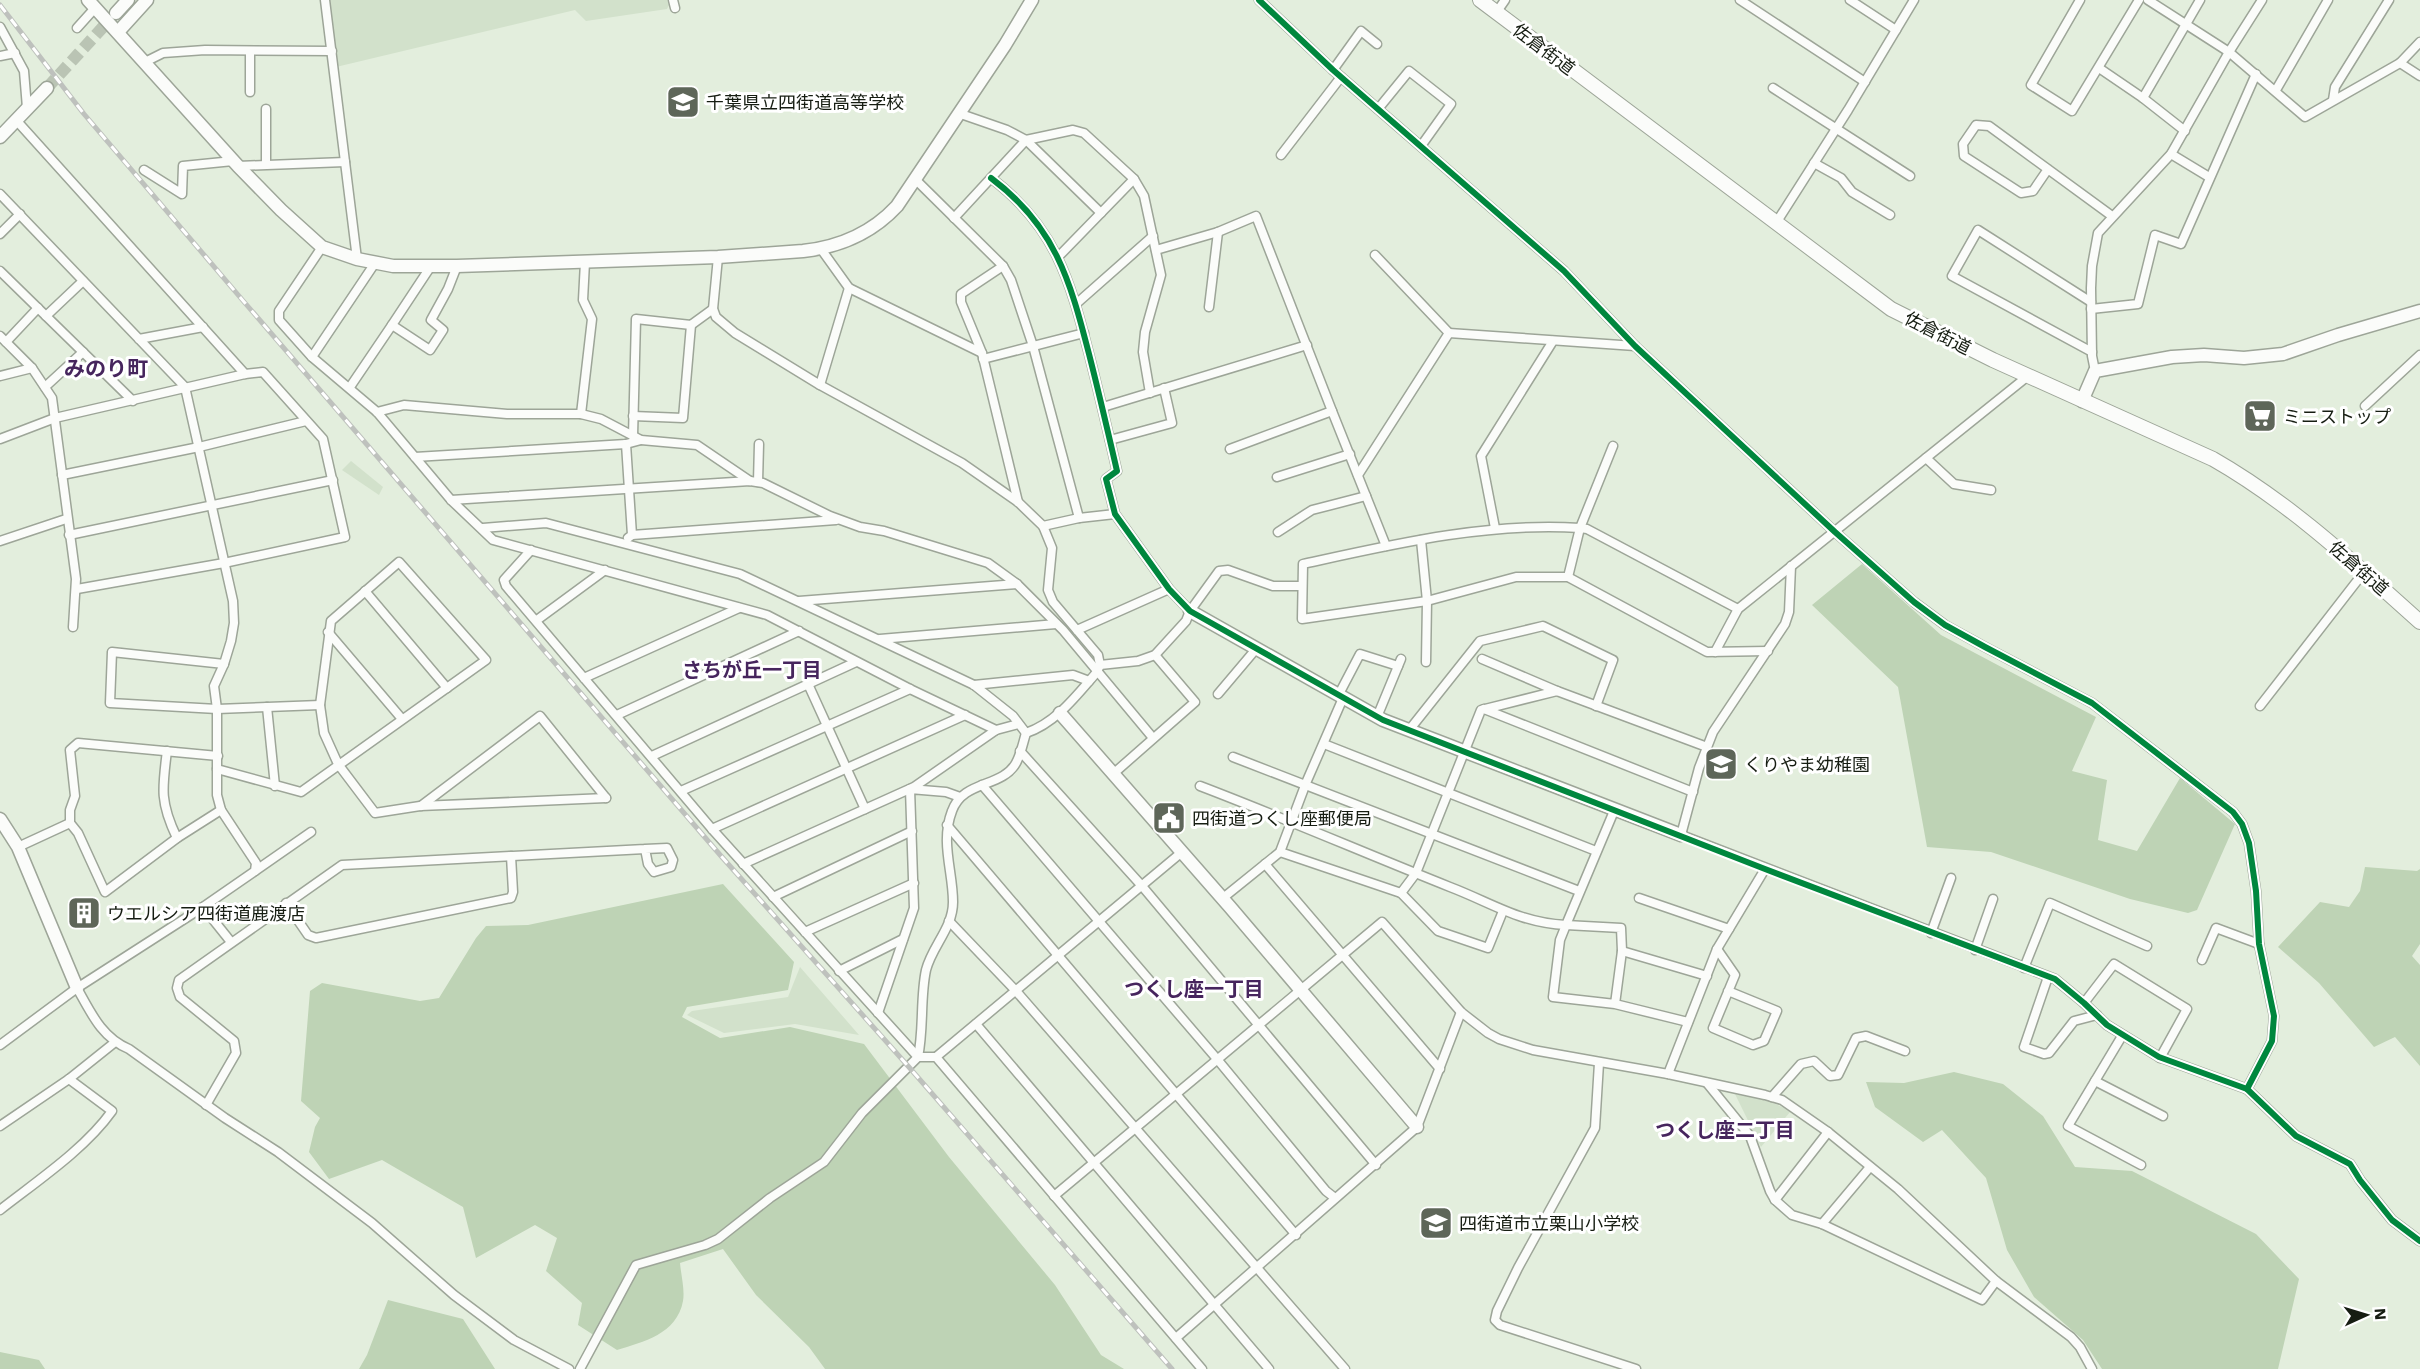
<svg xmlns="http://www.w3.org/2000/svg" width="2420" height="1369" font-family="'Work Sans','Noto Sans JP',sans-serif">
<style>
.green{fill:#d2e1cb}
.forest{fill:#bed3b5}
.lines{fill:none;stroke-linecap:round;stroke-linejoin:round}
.secondary-tunnel{stroke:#bac4b4;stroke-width:12;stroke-dasharray:12 6;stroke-linecap:butt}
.street-casing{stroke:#9da598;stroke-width:11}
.secondary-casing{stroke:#9da598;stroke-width:15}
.primary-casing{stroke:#9da598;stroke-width:16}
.street{stroke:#fbfcfa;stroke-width:8}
.secondary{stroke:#fbfcfa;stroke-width:12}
.primary{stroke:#fbfcfa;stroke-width:14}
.rail-casing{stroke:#bec1bd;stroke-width:5}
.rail{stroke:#fff;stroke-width:3;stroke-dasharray:9;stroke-linecap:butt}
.cycleway-casing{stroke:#fff;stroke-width:10}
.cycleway{stroke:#00873e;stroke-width:6}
.labels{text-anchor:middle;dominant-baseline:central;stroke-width:6;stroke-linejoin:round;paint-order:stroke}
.street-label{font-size:18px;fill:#161d12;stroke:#fff}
.poi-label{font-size:18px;fill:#161d12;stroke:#fff;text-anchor:start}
.neighbourhood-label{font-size:20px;font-weight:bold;fill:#46255d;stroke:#fff}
.quarter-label{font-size:21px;font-weight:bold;fill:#46255d;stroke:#fff}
</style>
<rect width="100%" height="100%" fill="#e3eedd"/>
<g class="green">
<polygon points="330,0 667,0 669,5 667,9 586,21 575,10 336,67"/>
<polygon points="351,461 383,487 379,495 342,470"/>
<polygon points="800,967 859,1035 795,1024 724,1033 687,1015 692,1011 788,997"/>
<path d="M 1735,1094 C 1755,1098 1773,1100 1790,1112 L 1761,1147 Z"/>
</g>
<g class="forest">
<polygon points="1862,564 1941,635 2096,717 2072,771 2107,780 2098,840 2137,851 2180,778 2235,824 2197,910 2188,913 2130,899 1991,852 1927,847 1898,687 1812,605"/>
<polygon points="2365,867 2417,871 2420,869 2420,944 2412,956 2420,965 2420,1066 2395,1037 2374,1047 2319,983 2278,947 2320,902 2349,907 2360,891"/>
<path d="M 723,884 L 794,962 L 788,990 L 687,1007 L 682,1017 L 720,1038 L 790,1027 L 864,1044 L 949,1157 L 1055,1285 L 1101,1355 L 1124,1369 L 825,1369 L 809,1347 L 756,1295 L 723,1249 L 680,1263 C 681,1275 685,1290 683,1301 C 677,1334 643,1342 617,1350 L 578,1325 L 582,1303 L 546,1271 L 557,1238 L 535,1225 L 476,1258 L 463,1207 L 382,1160 L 329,1179 L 309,1152 L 315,1127 L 320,1118 L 301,1101 L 310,991 L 322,983 L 420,1001 L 439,998 L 476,938 L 486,926 L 528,925 Z"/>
<polygon points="1954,1072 2003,1084 2043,1116 2075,1167 2132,1171 2256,1234 2299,1279 2278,1369 2102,1369 2083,1340 2034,1297 2007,1250 1986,1178 1942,1130 1923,1142 1875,1107 1866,1082 1904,1083"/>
<polygon points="388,1300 463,1319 495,1369 359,1369 367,1355"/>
<polygon points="0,1352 39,1360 45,1369 0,1369"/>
</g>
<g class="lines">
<polyline class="secondary-tunnel" points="47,88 115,14"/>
<defs>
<g id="street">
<polyline points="325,0 357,259"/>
<polyline points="673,0 675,8"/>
<polyline points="1259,0 1333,70 1564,271 1635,346 1835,532 1914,602 1945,625 1985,647 2092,703 2233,812 2242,824 2249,843 2256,891 2259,944 2274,1016 2272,1041 2247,1089"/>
<polyline points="1740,0 1865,82"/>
<polyline points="1850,0 1896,30"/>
<polyline points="2080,0 2031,85 2072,111 2139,0"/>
<polyline points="2148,0 2229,52 2305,117 2400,63 2420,42"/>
<polyline points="1496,13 1505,0"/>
<polyline points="0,27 24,71 27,108"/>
<polyline points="77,28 95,8"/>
<polyline points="0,56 15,53"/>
<polyline points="145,62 163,53 205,50 332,51"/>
<polyline points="2400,63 2420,76"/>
<polyline points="2099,68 2143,98 2185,131"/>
<polyline points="1333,70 1361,31 1377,44"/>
<polyline points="1773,88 1910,176"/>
<polyline points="2276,90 2328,0"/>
<polyline points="250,92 250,51"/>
<polyline points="2143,98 2200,0"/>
<polyline points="2333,100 2335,87 2389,0"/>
<polyline points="1378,109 1409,71 1451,104 1421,146"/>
<polyline points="958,113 1007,130 1026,140 1101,213"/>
<polyline points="16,120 245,374"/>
<polyline points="2171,154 2209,177"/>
<polyline points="1281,155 1341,77"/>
<polyline points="1814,163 1841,178 1852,192 1890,215"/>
<polyline points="266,164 266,109"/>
<polyline points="238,166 345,162"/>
<polyline points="2048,169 2033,191 2021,193 1964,156 1963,144 1976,125 1989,126 2112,216"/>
<polyline points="144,170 182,194 183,166 233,161"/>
<path d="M 991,178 C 1055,226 1070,280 1089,354 C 1099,393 1108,432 1117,471 L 1106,479 L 1115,514 L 1169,589 L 1190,611"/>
<polyline points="916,180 1003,266 1011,280 1033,346 1079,518"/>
<polyline points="0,194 185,387 233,601 234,623 231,641 224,664 214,686 217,709 217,795 221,810 256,863 255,871 203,907 77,988 0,1045"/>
<polyline points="954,218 1026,140 1073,130 1084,133 1134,179 1144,196 1161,275 1145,332 1143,352 1150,393"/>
<polyline points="1776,223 1848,110 1914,0"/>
<polyline points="0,234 20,214"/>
<polyline points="322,247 279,311 279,320 312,357 377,412 451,500 493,540 767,615 910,689 996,730"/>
<polyline points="821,249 849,288 982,353"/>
<polyline points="1156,250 1218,232 1256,216 1332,411"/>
<polyline points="1375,255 1449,333"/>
<path d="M 718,257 L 713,309 L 716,317 L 735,333 L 820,385 L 962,463 L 1018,502 L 1043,526 L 1052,548 L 1048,590 L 1053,602 L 1098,655 L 1100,665 L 1097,672 C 1076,696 1056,723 1026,733"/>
<polyline points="1058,257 1134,179"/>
<polyline points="431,266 392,325 430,350 443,330 431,320 448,289 457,266"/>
<polyline points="1003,266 961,294 961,302 982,353 1018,502"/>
<polyline points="0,271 133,401"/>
<polyline points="2091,302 1978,230 1952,276 2092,352"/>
<polyline points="1076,304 1153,236"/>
<polyline points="1209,307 1218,232"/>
<polyline points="2091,309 2138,304 2155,235 2181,244 2256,74"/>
<polyline points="46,316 83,281"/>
<polyline points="0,336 32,368 52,398 76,579 73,627"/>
<polyline points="139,339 203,327"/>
<polyline points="6,342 38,308"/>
<polyline points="312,357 375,263"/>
<polyline points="983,359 1084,333"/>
<polyline points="2095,371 2092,356 2091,288 2092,266 2098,233 2171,154 2229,52 2262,0"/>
<polyline points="0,376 32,368"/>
<polyline points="820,385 849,288"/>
<polyline points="45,387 83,352"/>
<polyline points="350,387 392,325"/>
<polyline points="2365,406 2420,355"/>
<polyline points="1103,407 1307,345"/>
<polyline points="377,412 404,405 507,414 581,414 601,419 641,440 697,445 750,481"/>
<polyline points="581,414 592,319 583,300 585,262"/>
<polyline points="633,416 683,418 691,325"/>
<polyline points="633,436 636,319 691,325 713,309"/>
<polyline points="0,439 55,418 245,374 263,372 323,439 345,537 224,563 77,589"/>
<polyline points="1110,440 1172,423 1164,388"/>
<polyline points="626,444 632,535 628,538"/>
<polyline points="1230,449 1332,411 1386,546"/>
<polyline points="415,457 626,444 641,440"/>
<polyline points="1926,458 1954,484 1991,490"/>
<polyline points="62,475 199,447 306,421"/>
<polyline points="1358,475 1449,333 1635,346"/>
<polyline points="1277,477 1350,454"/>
<polyline points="758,482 759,444"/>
<polyline points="451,500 750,481 763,483 830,516 860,527 884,531 988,563 1017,584 1063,630 1153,738"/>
<polyline points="1043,526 1079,518 1115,514"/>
<polyline points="483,528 546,523 740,574 974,685 1013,716 1026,733"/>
<polyline points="1495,528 1481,456 1553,341"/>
<polyline points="1278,532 1312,510 1366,496"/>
<polyline points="69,535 333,480"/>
<polyline points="632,535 836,520"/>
<polyline points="1421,540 1427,601 1426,662"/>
<polyline points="0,541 66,519"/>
<polyline points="531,550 504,580 506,586 712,829 918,1057"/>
<polyline points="1791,566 1789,612 1785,624 1713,732 1699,768 1681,835 2055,979 2084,1003 2107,1025 2159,1057 2247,1089 2296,1136 2350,1164 2360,1180 2392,1220 2420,1241"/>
<polyline points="1568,577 1580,528 1613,446"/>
<polyline points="365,591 447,688"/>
<polyline points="799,601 1017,584"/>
<path d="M 1738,609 L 1587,529 L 1580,528 C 1487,522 1394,544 1303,564 L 1302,619 L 1427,601 L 1516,577 L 1568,577 L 1707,652 L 1768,651"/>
<polyline points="537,620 605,570"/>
<polyline points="1077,630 1169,589"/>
<polyline points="328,632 402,719"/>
<polyline points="880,639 1056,624"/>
<polyline points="1715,652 1738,609 2028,376"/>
<polyline points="1482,659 1557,691"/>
<polyline points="224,664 112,652 110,703 217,709 320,705"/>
<polyline points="1100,665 1138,661 1155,655 1186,621 1190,611 1219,571 1228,570 1273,586 1302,586"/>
<polyline points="584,678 739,608"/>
<polyline points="808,684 865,809"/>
<polyline points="974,685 1073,675 1089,681"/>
<polyline points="1218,694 1256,649"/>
<polyline points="1338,696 1360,654 1398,666"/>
<polyline points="2260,706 2364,572"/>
<polyline points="267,707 275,786"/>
<polyline points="1484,709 1693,792"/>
<polyline points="617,715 799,631"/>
<polyline points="1377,717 1401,659"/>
<polyline points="1410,729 1480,641 1543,626 1613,660 1596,706"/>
<polyline points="1324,744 1596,851"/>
<path d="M 167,751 C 162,789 160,803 177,838"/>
<polyline points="1020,751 1142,886 1376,1165"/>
<polyline points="218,756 78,743 70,750 75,796 70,810 70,823 78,833 105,892 177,838 221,810"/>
<polyline points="652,756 856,662"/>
<polyline points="1233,757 1579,891"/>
<polyline points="217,769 301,792 486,660 399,562 331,621 320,705 324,733 338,764 375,813 420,806 606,798"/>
<polyline points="1113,774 1195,702 1155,655"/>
<polyline points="982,785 1217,1059 1326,1191 1335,1198"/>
<path d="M 1200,786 C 1284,818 1367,854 1450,887 C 1492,903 1520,923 1566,925 L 1614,811"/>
<polyline points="681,791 910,689"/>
<polyline points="421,806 540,716 606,798"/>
<polyline points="947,825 1296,1235"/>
<polyline points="712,829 965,715"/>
<polyline points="18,847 70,823"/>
<polyline points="1280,852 1401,893 1438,931 1488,948 1503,911"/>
<polyline points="743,864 914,787 996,730 1018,724"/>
<polyline points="1265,864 1440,1069"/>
<polyline points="255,871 311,832"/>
<polyline points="1401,893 1416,873 1481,710 1557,691 1707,747"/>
<polyline points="773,897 912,831"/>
<polyline points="1223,898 1280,852 1306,783 1343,698"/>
<polyline points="1639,898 1729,929"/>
<polyline points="286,903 308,935 316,938 511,898 513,892 511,856"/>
<polyline points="203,907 231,942"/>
<polyline points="949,921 1016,991 1345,1369"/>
<polyline points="805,932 914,883"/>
<polyline points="1931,933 1951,878"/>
<polyline points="1717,949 1735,975 1713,1028 1753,1045 1764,1041 1777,1011 1728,991"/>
<polyline points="1975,950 1993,899"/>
<polyline points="1622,951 1707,976"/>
<polyline points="2202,960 2216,928 2259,944"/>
<polyline points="2024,968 2050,903 2147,946"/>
<polyline points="839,971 903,939"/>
<polyline points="2048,977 2024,1047 2044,1054 2049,1053 2074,1021 2097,1015"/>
<path d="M 77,988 C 91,1013 102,1038 129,1049 L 225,1118 L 278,1152 L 372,1223 L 454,1295 L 514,1340 L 569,1369"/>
<polyline points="2084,1003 2114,964 2187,1009 2160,1058"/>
<polyline points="1615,1004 1622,951 1621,928 1566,925 1560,940 1553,997 1615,1004 1688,1022"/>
<polyline points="878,1013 914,908 910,789 946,792 960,797"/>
<polyline points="976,1024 1269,1369"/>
<polyline points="2122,1036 2068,1126 2141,1165"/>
<path d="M 918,1057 C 924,1029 920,998 926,970 C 932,946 953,928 953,902 C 953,871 940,842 952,811 C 963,780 1002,788 1016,763 C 1021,754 1023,743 1026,733"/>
<polyline points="936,1057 1182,852"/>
<polyline points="1599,1063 1595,1128 1518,1268 1497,1311 1495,1320 1500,1325 1636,1369"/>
<polyline points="1668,1074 1717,949 1765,869"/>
<polyline points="2095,1081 2163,1116"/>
<polyline points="1707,1083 1750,1136 1770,1191 1775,1200 1792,1215 1822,1224 1982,1300 1996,1281"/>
<polyline points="1772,1097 1801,1064 1814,1061 1830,1076 1838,1075 1856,1038 1866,1036 1905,1051"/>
<polyline points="206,1105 236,1053 234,1041 180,997 177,988 179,980 342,865 645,849 667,848 673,860 671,867 654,872 648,864 645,849"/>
<polyline points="0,1126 69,1079 114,1043"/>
<polyline points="1054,1196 1382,922 1461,1012 1488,1033 1499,1039 1533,1050 1668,1074 1765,1095 1782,1100 1828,1132 1898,1189 1996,1281 2071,1337 2080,1347 2092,1369"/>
<polyline points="1775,1200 1828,1132"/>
<path d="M 0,1210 C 37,1181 85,1149 112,1111 L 69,1079"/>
<polyline points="1822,1224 1870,1167"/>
<polyline points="1176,1338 1417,1127 1461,1012"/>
<polyline points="580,1369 636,1265 705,1245 718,1239 770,1198 824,1162 862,1113 918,1057 936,1057 1202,1369"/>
</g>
<g id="secondary">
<path d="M 88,0 L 238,166 L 281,210 L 322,247 L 357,259 L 393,266 L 457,266 L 718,257 L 803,251 C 839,247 872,233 897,206 L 1005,45 L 1032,0"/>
<polyline points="116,13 128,0"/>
<polyline points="118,32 147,0"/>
<polyline points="0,137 47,88"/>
<polyline points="2082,401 2095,371 2172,357 2204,355 2244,358 2283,354 2338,335 2420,311"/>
<polyline points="1190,611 1383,720 1681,835"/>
<polyline points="1060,713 1230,907 1417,1127"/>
<polyline points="0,819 18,847 77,988"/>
</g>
<path id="primary" d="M 1480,0 L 1891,309 L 1993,360 L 2213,459 C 2290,503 2354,563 2420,622"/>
</defs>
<use href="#street" class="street-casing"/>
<use href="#secondary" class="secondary-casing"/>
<use href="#primary" class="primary-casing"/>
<use href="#street" class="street"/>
<use href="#secondary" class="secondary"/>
<use href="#primary" class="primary"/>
<defs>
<polyline id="rail" points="0,5 84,114 245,303 721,856 908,1066 1172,1369"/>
</defs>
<use href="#rail" class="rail-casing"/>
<use href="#rail" class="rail"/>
<defs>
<g id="cycleway">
<polyline points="1259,0 1333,70 1564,271 1635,346 1835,532 1914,602 1945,625 1985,647 2092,703 2233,812 2242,824 2249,843 2256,891 2259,944 2274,1016 2272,1041 2247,1089"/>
<path d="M 991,178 C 1055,226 1070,280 1089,354 C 1099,393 1108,432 1117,471 L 1106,479 L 1115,514 L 1169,589 L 1190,611 L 1383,720 L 1765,869 L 2055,979 L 2084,1003 L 2107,1025 L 2159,1057 L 2247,1089 L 2296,1136 L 2350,1164 L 2360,1180 L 2392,1220 L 2420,1241"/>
</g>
</defs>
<use href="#cycleway" class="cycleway-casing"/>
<use href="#cycleway" class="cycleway"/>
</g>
<defs>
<symbol id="school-square" viewBox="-11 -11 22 22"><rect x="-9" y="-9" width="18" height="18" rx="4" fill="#5e6659" stroke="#fff"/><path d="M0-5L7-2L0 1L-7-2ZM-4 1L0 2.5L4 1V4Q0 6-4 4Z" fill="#fff"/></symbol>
<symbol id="supermarket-square" viewBox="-11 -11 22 22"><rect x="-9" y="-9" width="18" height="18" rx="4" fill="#5e6659" stroke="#fff"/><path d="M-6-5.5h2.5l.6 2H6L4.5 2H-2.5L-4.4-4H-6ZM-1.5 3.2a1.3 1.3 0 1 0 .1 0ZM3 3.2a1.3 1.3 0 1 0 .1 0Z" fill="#fff"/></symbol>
<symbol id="civic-square" viewBox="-11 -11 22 22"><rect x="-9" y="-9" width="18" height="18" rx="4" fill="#5e6659" stroke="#fff"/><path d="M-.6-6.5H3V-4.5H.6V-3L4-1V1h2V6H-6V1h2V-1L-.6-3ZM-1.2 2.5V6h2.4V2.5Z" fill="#fff"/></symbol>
<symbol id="building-square" viewBox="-11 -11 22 22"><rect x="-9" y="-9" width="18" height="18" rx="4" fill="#5e6659" stroke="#fff"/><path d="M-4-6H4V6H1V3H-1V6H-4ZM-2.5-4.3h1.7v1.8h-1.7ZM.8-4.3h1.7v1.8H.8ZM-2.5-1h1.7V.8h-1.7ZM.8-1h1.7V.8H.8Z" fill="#fff"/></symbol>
</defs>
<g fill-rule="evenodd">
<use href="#school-square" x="664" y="83" width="38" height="38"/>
<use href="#supermarket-square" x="2241" y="397" width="38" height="38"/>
<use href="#school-square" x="1702" y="745" width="38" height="38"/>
<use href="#civic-square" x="1150" y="799" width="38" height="38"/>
<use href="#building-square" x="65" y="894" width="38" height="38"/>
<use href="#school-square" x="1417" y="1204" width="38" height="38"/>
</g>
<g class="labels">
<g class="street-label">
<text transform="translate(1544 49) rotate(37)">佐倉街道</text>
<text transform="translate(1938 333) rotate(27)">佐倉街道</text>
<text transform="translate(2359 568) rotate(41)">佐倉街道</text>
</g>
<g class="poi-label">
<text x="706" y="102">千葉県立四街道高等学校</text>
<text x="2283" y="416">ミニストップ</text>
<text x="1744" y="764">くりやま幼稚園</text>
<text x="1192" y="818">四街道つくし座郵便局</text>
<text x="107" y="913">ウエルシア四街道鹿渡店</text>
<text x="1459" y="1223">四街道市立栗山小学校</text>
</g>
<g class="neighbourhood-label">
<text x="752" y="670">さちが丘一丁目</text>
<text x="1194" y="989">つくし座一丁目</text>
<text x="1725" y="1130">つくし座二丁目</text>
</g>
<g class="quarter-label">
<text x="106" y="368">みのり町</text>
</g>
</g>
<g transform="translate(2366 1315) rotate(86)" stroke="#ffffff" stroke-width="4.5" paint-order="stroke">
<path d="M0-4.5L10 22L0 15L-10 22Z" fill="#161d12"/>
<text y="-9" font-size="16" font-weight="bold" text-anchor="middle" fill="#161d12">N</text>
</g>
</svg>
